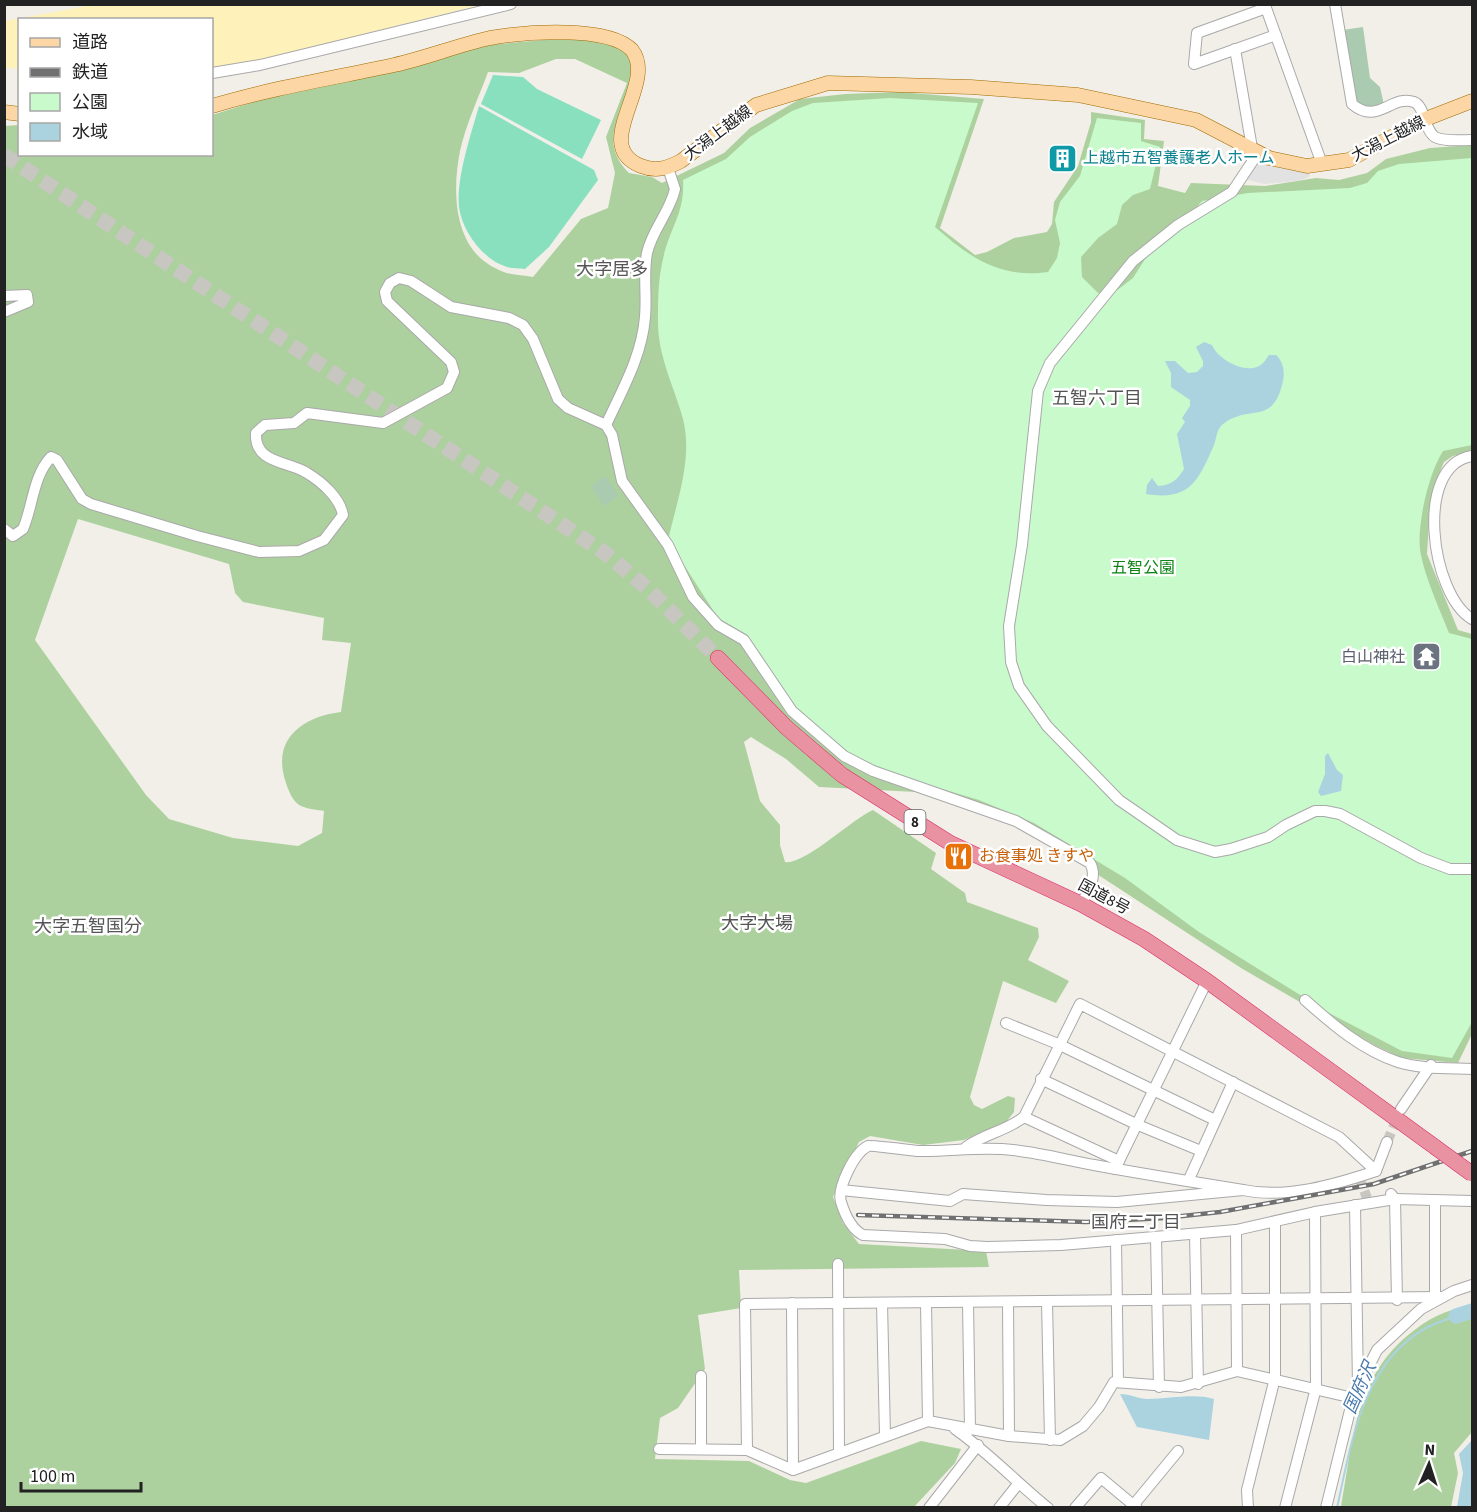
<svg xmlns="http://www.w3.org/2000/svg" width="1477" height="1512" font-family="'Source Sans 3','Noto Sans JP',sans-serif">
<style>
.forest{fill:#add19e;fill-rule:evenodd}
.sand{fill:#fff1ba}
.cemetery{fill:#aacbaf}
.park{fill:#c8facc}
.pitch{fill:#88e0be}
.parking{fill:#e2e2e2}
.water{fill:#aad3df}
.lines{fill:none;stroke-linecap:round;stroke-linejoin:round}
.stream{stroke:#aad3df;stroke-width:2}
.river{stroke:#aad3df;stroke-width:15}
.minor-tunnel{stroke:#c8c6c1;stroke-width:10;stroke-dasharray:10 5;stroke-linecap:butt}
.highway-tunnel{stroke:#c8c6c1;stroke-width:15;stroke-dasharray:15 8;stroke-linecap:butt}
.minor-casing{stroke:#a9a9a9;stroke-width:12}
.major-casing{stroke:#a06b00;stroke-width:15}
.highway-casing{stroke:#dc2a67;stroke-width:16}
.minor{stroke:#fff;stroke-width:10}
.major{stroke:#fcd6a4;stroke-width:14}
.highway{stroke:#e892a2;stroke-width:15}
.rail-casing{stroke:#707070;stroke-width:4.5}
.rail{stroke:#fff;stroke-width:2;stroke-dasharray:7;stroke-linecap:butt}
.highway-bridge-casing{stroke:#dc2a67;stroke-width:16;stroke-linecap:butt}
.highway-bridge{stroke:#e892a2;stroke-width:15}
.labels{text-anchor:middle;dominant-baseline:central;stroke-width:5;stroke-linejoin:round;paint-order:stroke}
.shield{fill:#fff;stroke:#646464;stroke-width:1.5}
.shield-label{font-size:15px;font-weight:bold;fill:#222}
.street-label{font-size:16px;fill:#222;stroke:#fff}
.culture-label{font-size:16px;fill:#0d838f;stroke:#fff;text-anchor:start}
.park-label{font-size:16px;fill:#0c8416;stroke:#fff}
.worship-label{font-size:16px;fill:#5b616d;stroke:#fff;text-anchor:end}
.food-label{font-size:16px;fill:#c56008;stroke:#fff;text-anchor:start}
.neighbourhood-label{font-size:18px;fill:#555;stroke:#fff}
.water-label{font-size:18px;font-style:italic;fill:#4a7aab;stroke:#fff}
</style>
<rect width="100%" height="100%" fill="#f2efe9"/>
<g class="forest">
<path d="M 544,40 L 602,40 L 626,52 C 628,57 633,64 633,69 C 633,73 631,79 630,83 C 621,118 598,142 629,173 L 652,177 L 662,183 L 724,153 L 750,128 L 800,99 L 845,94 L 900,92 L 984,99 L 940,228 L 975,255 L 987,252 L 1014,238 L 1047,232 L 1052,224 L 1054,202 L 1078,166 L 1091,122 L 1091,112 L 1145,120 L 1144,139 L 1164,141 L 1158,186 L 1185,193 L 1191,183 L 1265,186 L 1316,178 L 1339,180 L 1367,173 L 1386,159 L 1430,148 L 1472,145 L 1472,451 L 1453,456 L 1444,462 L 1434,486 L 1430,510 L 1427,554 L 1458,630 L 1472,634 L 1472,1034 L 1458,1063 L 1402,1058 L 1376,1046 L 1241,968 L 1083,865 L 1007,822 L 969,806 L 916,792 L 819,787 L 786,759 L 751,737 L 744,742 L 760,801 L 780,825 L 780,845 L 785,862 C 805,865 852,819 873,810 L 936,853 L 931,869 L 965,893 L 967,902 L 1038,928 L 1039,937 L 1028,960 L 1069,981 L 1056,1003 L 1003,981 L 970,1097 L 974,1105 L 982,1109 L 1008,1096 L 1015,1098 L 1014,1112 L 1006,1122 L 964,1140 L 923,1145 L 870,1136 L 859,1142 L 833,1197 L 843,1223 L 859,1244 L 986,1251 L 989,1267 L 739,1270 L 741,1308 L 698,1315 L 705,1369 L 678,1408 L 660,1418 L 655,1459 L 749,1461 L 790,1480 L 806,1483 L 921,1441 L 961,1449 L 955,1463 L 914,1507 L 5,1507 L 4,126 L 19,125 L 20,154 L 212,154 L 212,115 L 260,100 L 413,67 L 486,45 ZM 556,59 L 575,59 L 627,83 L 606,137 L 615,173 L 608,208 L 581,219 L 533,277 C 521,275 507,275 497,269 C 453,249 452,191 460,151 C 466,124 479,97 488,72 L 519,73 ZM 78,519 L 229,564 L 235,593 L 243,602 L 324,618 L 322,640 L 351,643 L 341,712 C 301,717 271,740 286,783 C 289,792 293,802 301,806 C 308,809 318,810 324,811 L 322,833 L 298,846 L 233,838 L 169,819 L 146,795 L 35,640 Z"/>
<path d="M 1472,1306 L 1472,1432 L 1454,1453 L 1458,1473 L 1451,1507 L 1341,1507 C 1353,1443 1353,1382 1407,1336 C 1427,1319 1446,1309 1472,1306 Z"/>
</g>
<polygon class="sand" points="92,5 479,5 250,63 212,67 212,20 20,20 19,69 5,67 5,21"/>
<g class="cemetery">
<path d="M 1363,27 L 1370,78 L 1380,87 L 1384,105 C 1370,108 1363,109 1354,97 L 1343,30 Z"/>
<polygon points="606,476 619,496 604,506 591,486"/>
</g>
<path class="park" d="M 890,98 L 978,103 L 935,227 C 969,257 1000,279 1048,272 L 1057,258 L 1060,243 L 1055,220 L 1060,202 L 1080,176 L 1097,118 L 1141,123 L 1141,141 L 1160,147 L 1150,189 L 1133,195 L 1122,205 L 1117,224 L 1098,238 L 1081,257 L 1082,277 L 1098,293 L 1116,291 L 1133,278 L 1147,256 L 1172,237 L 1202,201 L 1248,193 L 1350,188 L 1367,183 L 1378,171 L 1399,164 L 1472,158 L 1472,445 L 1443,451 C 1429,472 1417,524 1420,549 C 1423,573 1440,610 1449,633 L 1472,639 L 1472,1022 L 1452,1058 L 1402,1051 L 1329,1013 L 1199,932 L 1125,878 L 1034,823 L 979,800 L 902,777 L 849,754 L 797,708 L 746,634 L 718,618 L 668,540 C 677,501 693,458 683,419 C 674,386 658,357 658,322 C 658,302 658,279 663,259 C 669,229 685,214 683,180 L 726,159 L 750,137 L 792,111 L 813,103 Z"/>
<g class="pitch">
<polygon points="493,75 523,77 537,89 601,120 582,159 481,104"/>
<path d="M 479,106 L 594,170 L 598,180 L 549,247 L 525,269 C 519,268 512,269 507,267 C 483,260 462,231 459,207 C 456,179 471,134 479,106 Z"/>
</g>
<polygon class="parking" points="1259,158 1279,168 1310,172 1309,177 1298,181 1264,184 1245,179"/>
<g class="water">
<path d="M 1204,342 L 1212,345 C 1218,360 1250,378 1264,362 C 1266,360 1267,357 1269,355 L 1276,355 C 1283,361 1285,372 1283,381 C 1273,427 1250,403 1223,424 C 1216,430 1217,437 1214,445 C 1198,482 1189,501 1146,494 L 1147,485 L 1152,478 L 1158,486 C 1172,485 1177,480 1184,469 L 1177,434 L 1185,422 L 1182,418 L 1190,406 L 1190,400 L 1171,387 L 1171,373 L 1165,361 L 1175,361 L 1188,373 L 1197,372 L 1203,366 L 1203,361 L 1196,347 Z"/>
<polygon points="1328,753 1337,770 1343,775 1341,791 1321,796 1318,792 1325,774 1325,756"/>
<path d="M 1120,1394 C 1130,1394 1139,1399 1148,1399 C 1169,1399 1194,1393 1214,1399 L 1209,1440 L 1137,1427 Z"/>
<polygon points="1472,1440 1472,1507 1457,1507 1463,1473 1459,1454"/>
</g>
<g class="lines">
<path class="stream" d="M 1337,1508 C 1351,1444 1363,1362 1426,1328 C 1435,1323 1446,1320 1456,1316"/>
<polyline class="river" points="1456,1316 1472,1311"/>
<g class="minor-tunnel">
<polyline points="1387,1142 1399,1114"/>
<polyline points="1359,1177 1367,1198"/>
</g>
<polyline class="highway-tunnel" points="4,155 605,553 647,588 718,658"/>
<defs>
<g id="minor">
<path d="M 1335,4 L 1352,104 C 1378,126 1391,94 1414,102 C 1425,106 1424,130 1435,137 C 1445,142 1462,140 1472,140"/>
<polyline points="1276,35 1194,64 1197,33 1266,8 1322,164"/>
<polyline points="1235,49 1252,148"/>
<polyline points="212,73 260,65 511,4"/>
<polyline points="1258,153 1232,192 1178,225 1133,261 1050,363 1038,391 1022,545 1009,626 1011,662 1019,686 1047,726 1119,800 1177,840 1215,852 1231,849 1268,837 1286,825 1315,811 1325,811 1340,814 1421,858 1450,869 1472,869"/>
<polyline points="4,296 27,295 28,302 4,312"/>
<path d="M 606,425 C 622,390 642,356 645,317 C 647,295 643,274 647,253 C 652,230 670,212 675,189 L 668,168"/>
<path d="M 1472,456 C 1413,465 1431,595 1472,619"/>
<path d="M 4,529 L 13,536 L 23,529 C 33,506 33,476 51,457 L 57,460 L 82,499 L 91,504 L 197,536 L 259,552 L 299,551 L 324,540 L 343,515 C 340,498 322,482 307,473 C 289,461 254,464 256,433 L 265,425 L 294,423 L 307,413 L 383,423 L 447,388 L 454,372 L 451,362 L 387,301 L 385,292 L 390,283 L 399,278 L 411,281 L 451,307 L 509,318 L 523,325 L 533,339 L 558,399 L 568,408 L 606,425 L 612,435 L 622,481 L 668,545 L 693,597 L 718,625 L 744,640 L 792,711 L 844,756 L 873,771 L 1016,821 L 1090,863 C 1098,877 1088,892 1081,904"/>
<path d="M 1305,1000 C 1333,1025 1362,1050 1398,1062 C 1420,1069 1449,1068 1472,1069"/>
<polyline points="1006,1023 1058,1044 1215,1120"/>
<polyline points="1041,1079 1138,1125 1201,1151"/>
<polyline points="1401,1109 1431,1065"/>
<polyline points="1024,1117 1119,1161"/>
<path d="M 966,1147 C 984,1134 1006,1131 1024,1117 L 1080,1004 L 1339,1137 L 1376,1171 C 1334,1185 1286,1199 1243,1190"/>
<polyline points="1115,1169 1207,981"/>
<polyline points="1376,1171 1387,1142"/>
<polyline points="1190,1177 1233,1082"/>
<path d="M 841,1190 L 950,1201 L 963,1194 L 1046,1200 L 1117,1202 L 1243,1190 C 1193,1182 1143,1174 1094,1165 C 1067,1160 1040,1153 1013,1150 C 980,1146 949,1152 917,1151 C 909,1150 871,1145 868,1146 C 854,1153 837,1188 841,1202 C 845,1215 851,1229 863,1235 L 945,1239 L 970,1246 L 987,1247 L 1061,1245 L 1236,1230 L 1315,1212 L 1395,1199 L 1472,1201"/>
<polyline points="1391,1194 1395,1199 1397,1300"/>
<polyline points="1435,1200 1435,1298"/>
<polyline points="1355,1205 1358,1385"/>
<polyline points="1236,1230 1237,1371"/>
<polyline points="1195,1234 1198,1384"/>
<polyline points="1156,1238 1159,1387"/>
<polyline points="1116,1240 1118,1381"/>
<polyline points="838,1264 839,1453"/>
<polyline points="968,1302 970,1430"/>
<polyline points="1008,1302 1009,1436"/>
<polyline points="1047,1302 1050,1440"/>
<polyline points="792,1303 793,1470"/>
<polyline points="882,1303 885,1436"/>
<polyline points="926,1303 928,1421"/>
<polyline points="701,1376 701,1449"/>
<path d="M 955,1429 C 988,1452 1016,1482 1048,1508"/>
<polyline points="659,1449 747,1450 793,1470 928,1421 1009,1436 1060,1440 1083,1426 1099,1407 1114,1382 1181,1387 1237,1371 1353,1398"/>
<polyline points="747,1450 745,1304 1440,1297"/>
<polyline points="929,1508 978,1445"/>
<polyline points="999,1508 1018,1484"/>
<polyline points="1075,1508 1101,1478 1137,1508"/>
<polyline points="1131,1508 1178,1451"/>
<polyline points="1248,1508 1247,1490 1275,1378 1275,1222"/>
<polyline points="1285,1508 1316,1388 1315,1212"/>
<polyline points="1326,1508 1353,1398 1377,1350 1421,1309 1454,1291 1472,1285"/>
</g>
<g id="major">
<path d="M 212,106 C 272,88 333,78 394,65 C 426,58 458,45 490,38 C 523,32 608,25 632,50 C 658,84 589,145 641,166 C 656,172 668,168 681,161 L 756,105 L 828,83 L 971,87 L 1078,95 L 1196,120 L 1269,158 L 1307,166 L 1349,160 L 1423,120 L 1472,101"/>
<polyline points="4,112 20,114"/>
</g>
<polyline id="highway" points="718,658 787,728 842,775 950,843 1081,904 1144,939 1207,981 1435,1147"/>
</defs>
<use href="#minor" class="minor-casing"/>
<use href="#major" class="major-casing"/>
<use href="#highway" class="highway-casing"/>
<use href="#minor" class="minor"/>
<use href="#major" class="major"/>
<use href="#highway" class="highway"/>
<defs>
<polyline id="rail" points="858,1215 1086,1222 1164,1218 1220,1212 1374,1184 1472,1151"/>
</defs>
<use href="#rail" class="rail-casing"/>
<use href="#rail" class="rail"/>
<defs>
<polyline id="highway-bridge" points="1435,1147 1472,1174"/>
</defs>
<use href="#highway-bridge" class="highway-bridge-casing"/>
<use href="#highway-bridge" class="highway-bridge"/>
</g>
<defs>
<symbol id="building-square" viewBox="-11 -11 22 22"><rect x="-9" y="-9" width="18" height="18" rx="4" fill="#0f9aa8" stroke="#fff"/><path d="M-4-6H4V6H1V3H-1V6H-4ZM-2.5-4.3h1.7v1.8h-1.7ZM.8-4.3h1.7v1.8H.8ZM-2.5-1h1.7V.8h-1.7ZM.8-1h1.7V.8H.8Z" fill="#fff"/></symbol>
<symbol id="temple-square" viewBox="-11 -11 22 22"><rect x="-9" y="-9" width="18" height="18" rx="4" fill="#6b7280" stroke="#fff"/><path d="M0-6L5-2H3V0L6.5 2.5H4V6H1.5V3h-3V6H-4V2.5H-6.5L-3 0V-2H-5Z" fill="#fff"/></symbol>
<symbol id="restaurant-square" viewBox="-11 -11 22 22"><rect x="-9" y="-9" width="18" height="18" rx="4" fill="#e8710a" stroke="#fff"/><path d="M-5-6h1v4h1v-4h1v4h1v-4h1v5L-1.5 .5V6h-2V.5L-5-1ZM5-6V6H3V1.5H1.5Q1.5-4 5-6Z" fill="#fff"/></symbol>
</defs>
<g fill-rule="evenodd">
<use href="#building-square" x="1046" y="142" width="33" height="33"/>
<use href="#temple-square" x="1410" y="640" width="33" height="33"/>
<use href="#restaurant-square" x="942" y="840" width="33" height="33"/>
</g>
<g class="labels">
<rect class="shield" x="904.5" y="810" width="21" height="24" rx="4.5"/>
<g class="shield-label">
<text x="915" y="822">8</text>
</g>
<g class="street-label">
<text transform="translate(718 133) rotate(-37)">大潟上越線</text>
<text transform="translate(1388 139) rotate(-27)">大潟上越線</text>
<text transform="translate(1104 897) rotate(28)">国道8号</text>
</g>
<g class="culture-label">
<text x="1083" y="158">上越市五智養護老人ホーム</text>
</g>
<g class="park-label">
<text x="1143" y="568">五智公園</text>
</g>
<g class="worship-label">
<text x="1405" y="657">白山神社</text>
</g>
<g class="food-label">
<text x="979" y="856">お食事処 きすや</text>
</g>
<g class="neighbourhood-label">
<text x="612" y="269">大字居多</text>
<text x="1097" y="398">五智六丁目</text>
<text x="757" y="923">大字大場</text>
<text x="88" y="926">大字五智国分</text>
<text x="1136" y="1222">国府二丁目</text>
</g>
<g class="water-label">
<text transform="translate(1360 1388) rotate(-66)">国府沢</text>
</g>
</g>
<rect width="1477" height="1512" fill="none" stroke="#222222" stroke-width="12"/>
<rect x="18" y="18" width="195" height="138" fill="#ffffff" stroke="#a7a7a7" stroke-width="1.5"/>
<rect x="30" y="38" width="30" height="9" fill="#fcd6a4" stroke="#a7a7a7" stroke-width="1.5"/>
<text x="72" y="48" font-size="18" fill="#222222">道路</text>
<rect x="30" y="68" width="30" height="9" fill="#707070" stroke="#a7a7a7" stroke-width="1.5"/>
<text x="72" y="78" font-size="18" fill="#222222">鉄道</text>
<rect x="30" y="93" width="30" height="18" fill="#c8facc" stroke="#a7a7a7" stroke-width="1.5"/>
<text x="72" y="108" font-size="18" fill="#222222">公園</text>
<rect x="30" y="123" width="30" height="18" fill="#aad3df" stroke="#a7a7a7" stroke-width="1.5"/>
<text x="72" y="138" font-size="18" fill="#222222">水域</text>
<g transform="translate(1429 1464) rotate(3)" stroke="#ffffff" stroke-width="4.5" paint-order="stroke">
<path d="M0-4.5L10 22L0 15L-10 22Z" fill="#222222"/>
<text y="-9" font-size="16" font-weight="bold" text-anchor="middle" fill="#222222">N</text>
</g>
<path d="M21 1482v9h120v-9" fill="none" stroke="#222222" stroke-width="3"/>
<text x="30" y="1482" font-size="18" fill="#222222" stroke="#ffffff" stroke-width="4.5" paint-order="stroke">100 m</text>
</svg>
